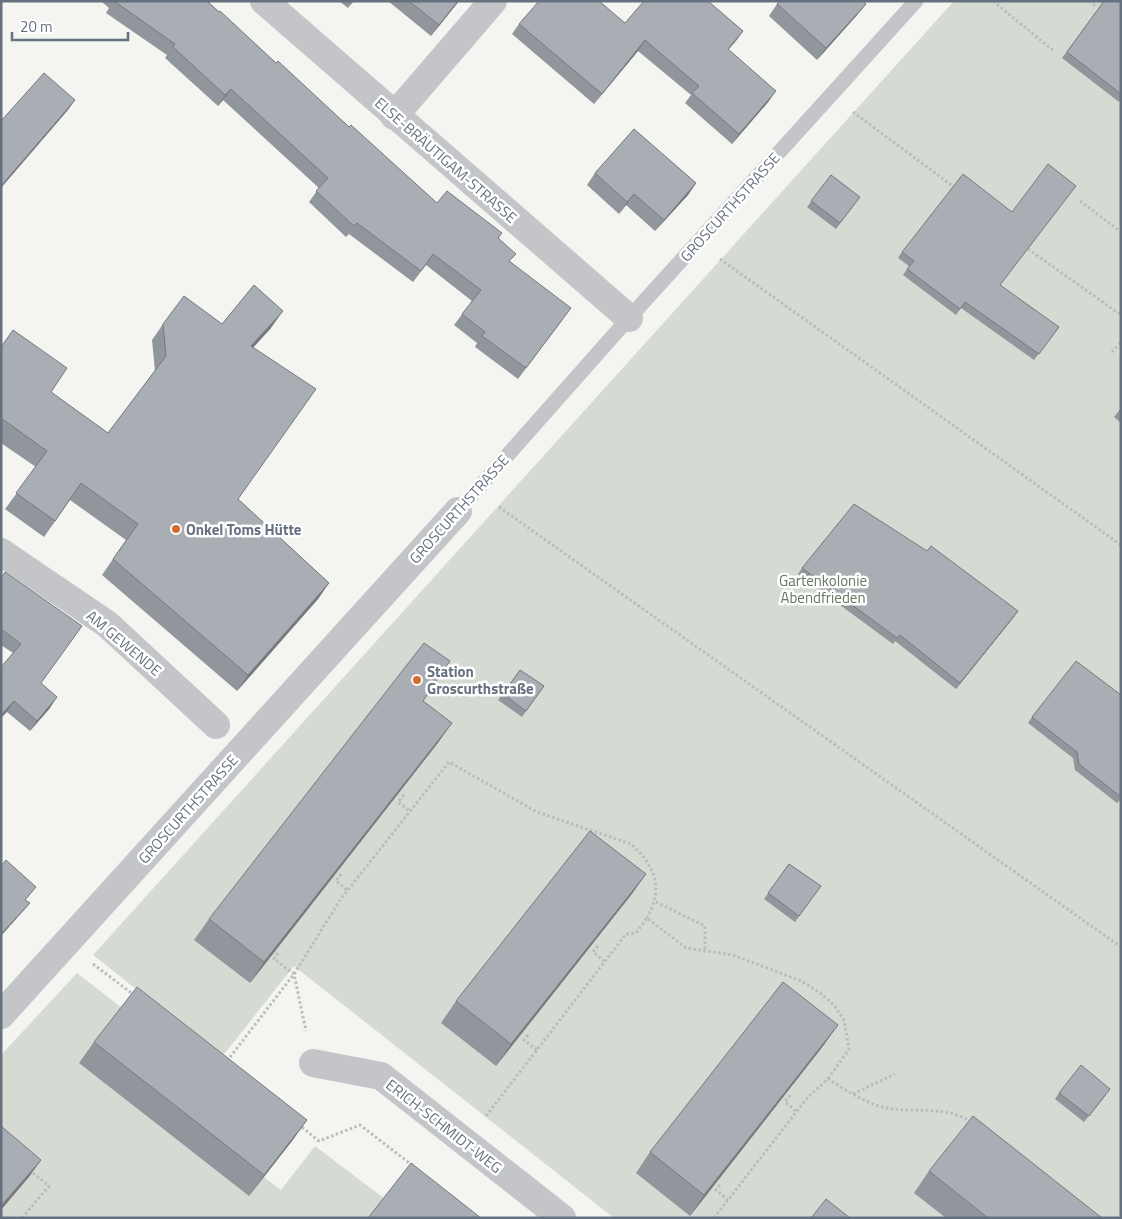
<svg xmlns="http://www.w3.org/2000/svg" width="1122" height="1219" font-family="'Titillium Web',sans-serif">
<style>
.green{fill:#d5dbd2}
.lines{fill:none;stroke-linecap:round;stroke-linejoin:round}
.path{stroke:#babcbe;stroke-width:3;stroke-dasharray:2.5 2.5;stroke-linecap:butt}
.lane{stroke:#c3c5c9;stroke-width:15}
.street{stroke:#c3c5c9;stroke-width:28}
.wall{fill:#91969c}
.shaded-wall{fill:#767a7f}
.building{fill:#a9aeb5;stroke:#767a7f}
.poi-dot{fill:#d56d30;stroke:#fff;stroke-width:2}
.labels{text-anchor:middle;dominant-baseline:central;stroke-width:5;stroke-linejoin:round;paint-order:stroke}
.street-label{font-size:15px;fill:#667180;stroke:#fff}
.poi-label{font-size:15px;font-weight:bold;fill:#667180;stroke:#fff;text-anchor:start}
.park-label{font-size:15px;fill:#657864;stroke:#fff}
</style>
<rect width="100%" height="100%" fill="#f4f5f1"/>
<g class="green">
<polygon points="954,1 1121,1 1121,1218 614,1218 294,966 222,1057 93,955"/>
<polygon points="77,973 122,1008 264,1177 281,1190 315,1146 385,1199 370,1218 1,1218 1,1055"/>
</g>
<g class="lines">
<g class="path">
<polyline points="993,1 1055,52"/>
<polyline points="1089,1 1096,6"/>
<polyline points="853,112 954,187"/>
<polyline points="1080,201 1121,232"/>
<polyline points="1028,249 1121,315"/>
<polyline points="720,259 1121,545"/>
<polyline points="1112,352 1121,342"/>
<polyline points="499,507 1121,947"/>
<polyline points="404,795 398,802 410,811"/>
<polyline points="341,874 336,881 347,890"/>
<polyline points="656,902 705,926 705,951"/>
<polyline points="598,946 593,952 605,962"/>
<polyline points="278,953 274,959 294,974 306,1031"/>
<polyline points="93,964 134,995"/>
<polyline points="528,1035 524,1040 537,1050"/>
<path d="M 227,1061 L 294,974 L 340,900 L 449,762 L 537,812 L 631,844 C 655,866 664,887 647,918"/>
<polyline points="853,1094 895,1074"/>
<polyline points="790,1095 785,1102 797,1112"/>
<polyline points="486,1116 626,934 636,933 647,918 686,948 733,955 801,981 819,992 834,1005 844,1020 849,1049 828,1079"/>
<polyline points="298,1124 319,1141 360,1125 412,1165"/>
<polyline points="720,1185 716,1190 728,1200"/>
<polyline points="22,1218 49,1186 29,1170"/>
<path d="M 714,1218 L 808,1097 L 828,1079 C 846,1090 866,1104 887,1108 C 915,1113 949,1105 972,1123"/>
</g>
<polyline class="lane" points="458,511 629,318 916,1"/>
<g class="street">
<polyline points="264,1 629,318"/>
<polyline points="394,116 493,1"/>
<polyline points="1,552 107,624 216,725"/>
<polyline points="1,1015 458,511"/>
<polyline points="313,1063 381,1076 562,1218"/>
</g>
</g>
<g class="wall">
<polygon points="101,1 207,1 276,63 437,203 499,238 510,261 563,319 518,379 475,347 477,343 454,325 472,301 426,265 413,282 349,234 346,237 309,202 319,188 223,100 218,106 165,58 167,55 106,13 109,8"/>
<polygon points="339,1 354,1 348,8"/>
<polygon points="388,1 459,1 431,36"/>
<polygon points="1104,1 1121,1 1121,100 1119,102 1062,58"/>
<polygon points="777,4 866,4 857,15 817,60 769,16"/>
<polygon points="625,23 743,31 728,50 769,101 732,144 685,103 691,95 638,51 594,104 512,34 519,24"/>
<polygon points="595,173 696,183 688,195 655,231 626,205 619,214 587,185"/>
<polygon points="831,175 860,197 836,229 807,207"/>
<polygon points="902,252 1000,285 1059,327 1034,360 961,308 956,315 903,275 909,266 898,258"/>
<polygon points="163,324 222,324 271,328 253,347 238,499 329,583 318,599 237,691 102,575 126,540 70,500 44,537 5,509 36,467 1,443 1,347 51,392 108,433 155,371 152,340"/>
<polygon points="1121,408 1121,423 1114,417"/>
<polygon points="802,568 1018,611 956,689 895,641 893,644 798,574"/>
<polygon points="1,578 50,708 30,731 7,712 13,653 1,645"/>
<polygon points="520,670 544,686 522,717 498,700"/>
<polygon points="1121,695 1121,799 1117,803 1075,770 1073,758 1028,723 1032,717"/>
<polygon points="423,701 452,723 437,744 250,983 194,940 209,919"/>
<polygon points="789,864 821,886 795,922 764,899"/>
<polygon points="646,874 631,895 496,1066 441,1023 456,1001"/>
<polygon points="838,1025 823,1046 690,1216 636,1173 650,1152"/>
<polygon points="94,1042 307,1120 292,1141 249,1196 79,1063"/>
<polygon points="1059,1093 1106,1095 1084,1122 1055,1099"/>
<polygon points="929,1171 1102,1218 946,1218 914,1193"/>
</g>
<g class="shaded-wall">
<polygon points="458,1 459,1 431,36 439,25"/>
<polygon points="866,4 857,15 817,60 826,48"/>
<polygon points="743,31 736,41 720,59 728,49"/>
<polygon points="645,40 638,51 594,104 602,94"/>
<polygon points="231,89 223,100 218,106 225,95"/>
<polygon points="776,91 769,101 732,144 739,134"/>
<polygon points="75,100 68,110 1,188 1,186"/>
<polygon points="696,183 688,195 655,231 664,220"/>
<polygon points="634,194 626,205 619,214 627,202"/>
<polygon points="283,311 271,328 240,362 251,346"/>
<polygon points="329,583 318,599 237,691 248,675"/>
<polygon points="1018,611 1014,617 956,689 960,683"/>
<polygon points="57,697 50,708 30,731 37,721"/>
<polygon points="14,701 7,712 1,718 1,715"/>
<polygon points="452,723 437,744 250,983 264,962"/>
<polygon points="646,874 631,895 496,1066 511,1044"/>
<polygon points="30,903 25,909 1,936 1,934"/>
<polygon points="838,1025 823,1046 690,1216 704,1195"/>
<polygon points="307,1120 292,1141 249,1196 264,1175"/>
<polygon points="41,1160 29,1177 1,1210 1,1206"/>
</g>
<g class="building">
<polygon points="114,1 207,1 219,12 220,11 276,63 278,61 349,127 351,125 437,203 447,191 502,233 498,238 516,254 509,261 571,308 526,368 482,336 485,332 462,314 481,290 433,254 421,271 357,223 354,226 316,191 328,178 231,89 225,95 173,47 175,44"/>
<polygon points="409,1 458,1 439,25"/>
<polygon points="539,1 599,1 625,23 644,1 708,1 743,31 728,49 776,91 739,134 692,93 699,86 645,40 602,94 519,24"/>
<polygon points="780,1 863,1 866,4 826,48 777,4"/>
<polygon points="1104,1 1121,1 1121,94 1067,52"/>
<polygon points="44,73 75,100 1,186 1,121"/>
<polygon points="634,129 696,183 664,220 634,194 627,202 595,173"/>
<polygon points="1048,164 1076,186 1000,285 1059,327 1039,354 965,302 960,309 907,269 914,261 902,252 963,174 1012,212"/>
<polygon points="831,175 860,197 840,223 811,201"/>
<polygon points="254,285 283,311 251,346 316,389 238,499 329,583 248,675 113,559 138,524 81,483 55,521 16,493 47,451 1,418 1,347 13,330 67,368 51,392 108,433 166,356 163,324 184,296 222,324"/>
<polygon points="854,504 927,551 931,546 1018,611 960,683 900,635 897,638 802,568"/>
<polygon points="5,572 82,626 41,683 57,697 37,721 14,701 1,715 1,667 21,644 1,629 1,578"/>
<polygon points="424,643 450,661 423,701 452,723 264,962 209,919"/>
<polygon points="1076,661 1121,695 1121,797 1079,764 1077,752 1032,717"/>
<polygon points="520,670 544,686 526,711 503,694"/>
<polygon points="590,831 646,874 511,1044 456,1001"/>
<polygon points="6,860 36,887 25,900 30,903 1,934 1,866"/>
<polygon points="789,864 821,886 799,916 768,893"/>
<polygon points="783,982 838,1025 704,1195 650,1152"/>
<polygon points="137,987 307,1120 264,1175 94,1042"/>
<polygon points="1081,1065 1110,1089 1089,1116 1059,1093"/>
<polygon points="973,1116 1102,1218 988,1218 929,1171"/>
<polygon points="1,1126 41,1160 1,1206"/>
<polygon points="411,1163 481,1218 368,1218"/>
<polygon points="826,1199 850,1218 811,1218"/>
</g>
<g class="poi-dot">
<circle cx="176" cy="529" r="5"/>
<circle cx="417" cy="680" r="5"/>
</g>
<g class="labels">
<g class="street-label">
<text transform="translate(446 160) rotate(41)">ELSE-BRÄUTIGAM-STRASSE</text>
<text transform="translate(730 207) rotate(-48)">GROSCURTHSTRASSE</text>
<text transform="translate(459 509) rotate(-48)">GROSCURTHSTRASSE</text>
<text transform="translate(124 643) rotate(40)">AM GEWENDE</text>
<text transform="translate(188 809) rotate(-48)">GROSCURTHSTRASSE</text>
<text transform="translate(444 1126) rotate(38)">ERICH-SCHMIDT-WEG</text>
</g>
<g class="poi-label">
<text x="186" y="529">Onkel Toms Hütte</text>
<text x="427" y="671">Station<tspan x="427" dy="17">Groscurthstraße</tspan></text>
</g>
<g class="park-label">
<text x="823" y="580">Gartenkolonie<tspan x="823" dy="17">Abendfrieden</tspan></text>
</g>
</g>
<rect width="1122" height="1219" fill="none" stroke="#667180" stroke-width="5"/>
<path d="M12 32v8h116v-8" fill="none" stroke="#667180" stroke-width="2.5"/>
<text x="20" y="32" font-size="15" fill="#667180" stroke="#ffffff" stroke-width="4" paint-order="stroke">20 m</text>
</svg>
